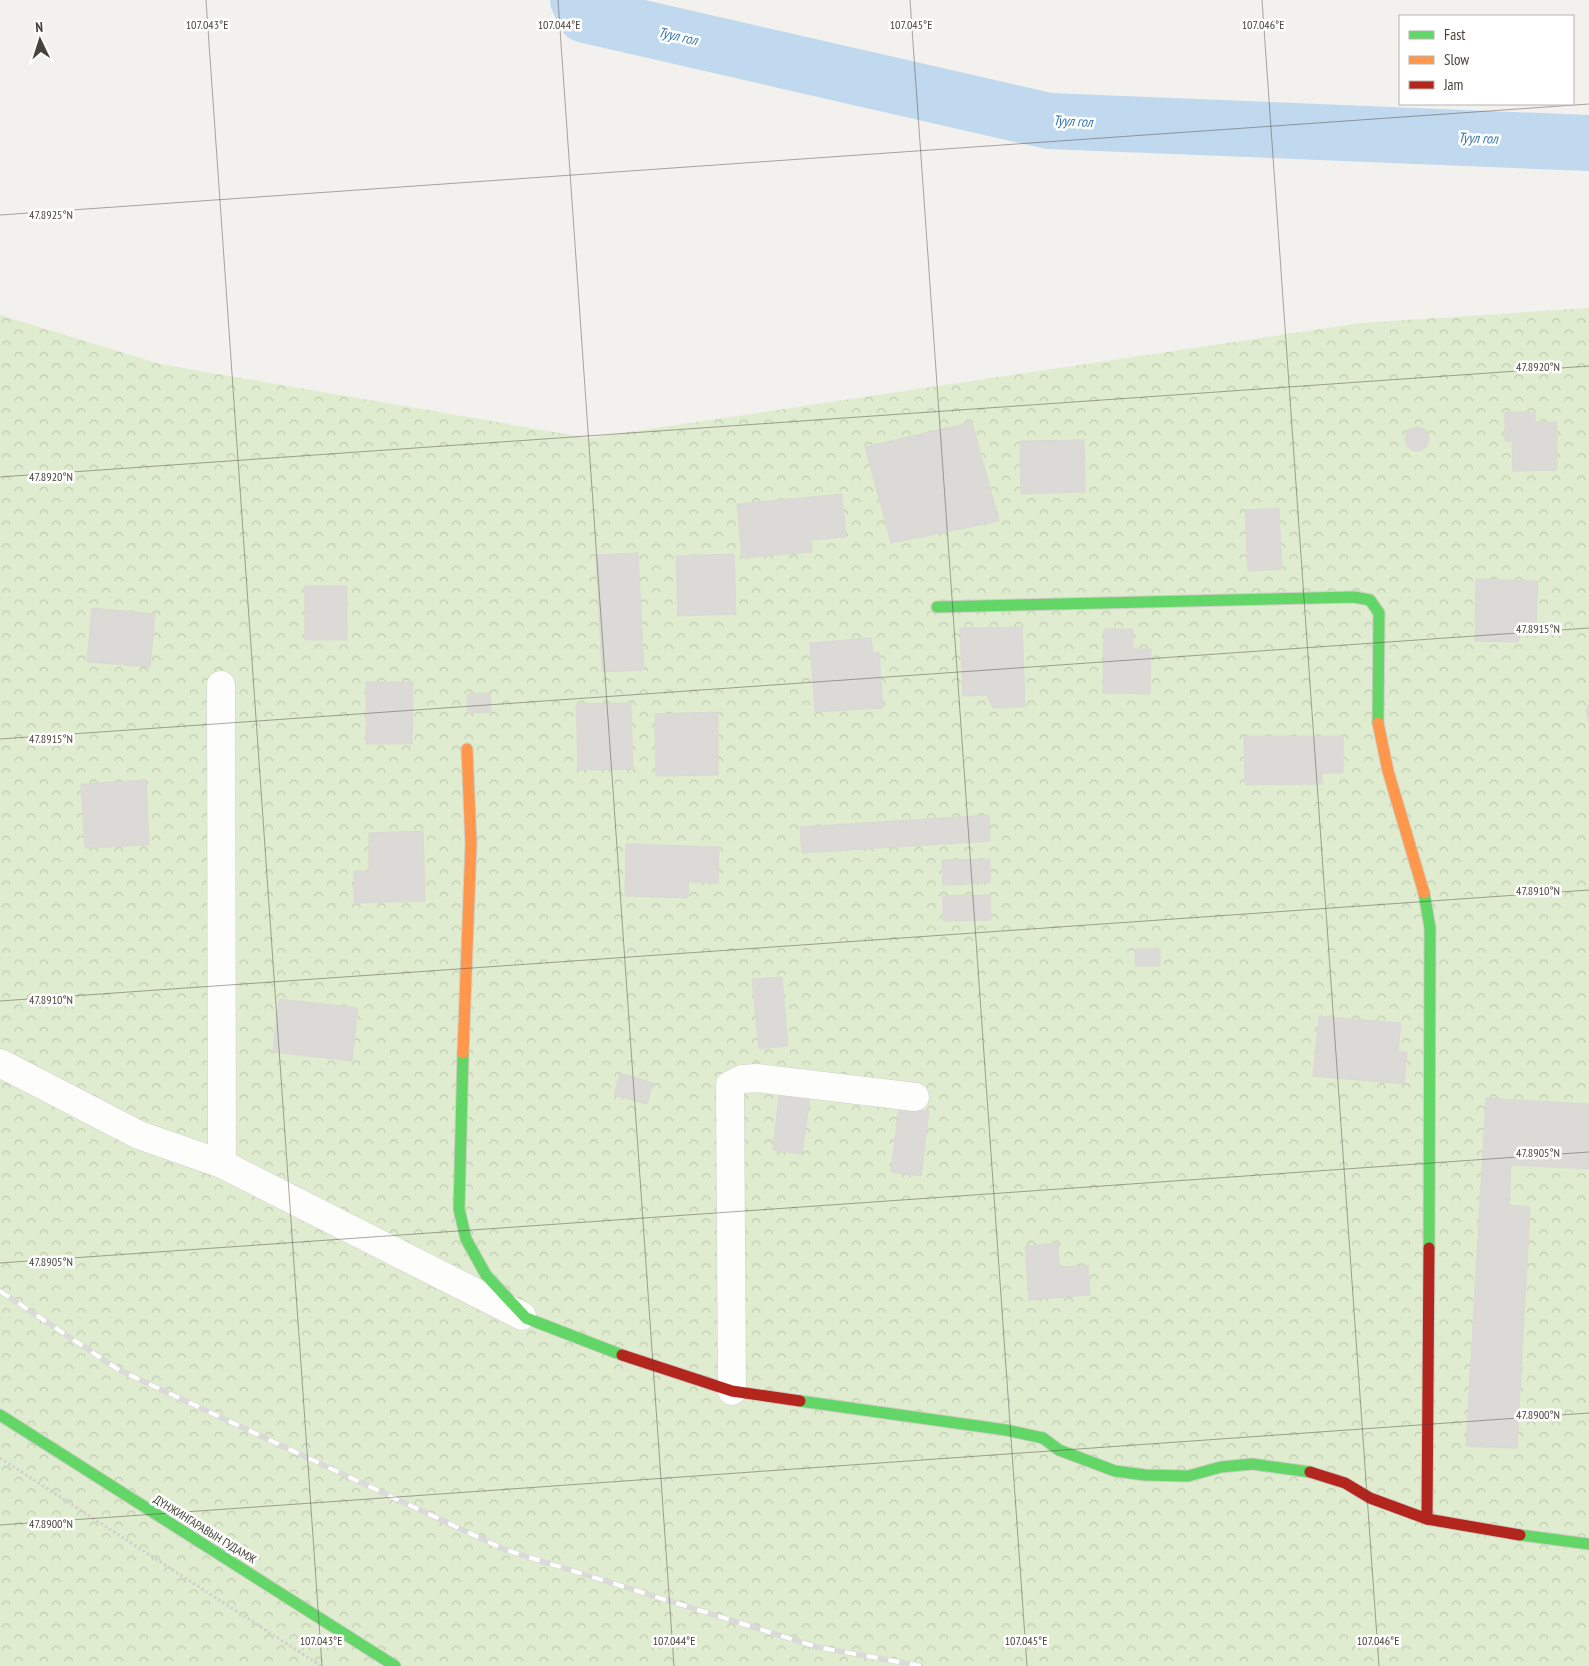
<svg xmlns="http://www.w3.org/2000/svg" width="1589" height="1666" font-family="'PT Sans Narrow',sans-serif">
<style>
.forest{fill:url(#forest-crowns)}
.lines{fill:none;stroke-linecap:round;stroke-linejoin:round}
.river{stroke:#c1d9ee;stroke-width:56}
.building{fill:#dcdad6;stroke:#dbd8d3}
.street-casing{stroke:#d1cfca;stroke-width:29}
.fast-casing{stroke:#d1cec4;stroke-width:13}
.slow-casing{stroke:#d1cec4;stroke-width:13}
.jam-casing{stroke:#d1cec4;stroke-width:13}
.path{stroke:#d3d1cb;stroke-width:3;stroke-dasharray:2.5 2.5;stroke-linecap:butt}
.street{stroke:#fdfdfc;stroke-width:28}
.fast{stroke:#63d668;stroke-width:11}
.slow{stroke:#ff974d;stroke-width:11}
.jam{stroke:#b3261e;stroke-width:11}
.rail-casing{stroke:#dadad9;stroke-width:5.5}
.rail{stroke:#fff;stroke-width:4;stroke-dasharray:11;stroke-linecap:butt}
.ticks{fill:none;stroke:#494339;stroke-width:1;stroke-opacity:0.45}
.labels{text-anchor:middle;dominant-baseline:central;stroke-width:5;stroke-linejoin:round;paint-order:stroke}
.street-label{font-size:12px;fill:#494339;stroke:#fff}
.water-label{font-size:14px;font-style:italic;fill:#3577b1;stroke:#fff}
.ticks-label{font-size:12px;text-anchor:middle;fill:#494339;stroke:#fff;stroke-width:5;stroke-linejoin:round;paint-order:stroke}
</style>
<defs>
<pattern id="forest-crowns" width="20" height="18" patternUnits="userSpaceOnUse" patternTransform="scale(1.25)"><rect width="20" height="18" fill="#dfeccf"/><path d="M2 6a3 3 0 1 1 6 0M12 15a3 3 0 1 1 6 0" fill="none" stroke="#c1ccb2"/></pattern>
</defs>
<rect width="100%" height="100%" fill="#f3f1ed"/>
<polygon class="forest" points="1589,308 1589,1666 0,1666 0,315 160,364 589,438 1361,323"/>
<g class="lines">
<polyline class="river" points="578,0 585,15 1049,121 1589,143"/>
</g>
<g class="building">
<polygon points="1505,412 1535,412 1535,422 1557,422 1557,470 1513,471 1512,441 1505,441"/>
<polygon points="972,422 999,521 891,543 865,447"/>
<circle cx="1417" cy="439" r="12"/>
<polygon points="1084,440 1085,492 1021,494 1020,441"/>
<polygon points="842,494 846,537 811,540 812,552 742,558 737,504"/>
<polygon points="1279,508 1282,569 1248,571 1245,510"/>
<polygon points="638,553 644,670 602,672 596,555"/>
<polygon points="734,554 736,614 678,616 676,556"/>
<polygon points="1476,579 1538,581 1536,629 1523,628 1518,642 1475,641"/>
<rect x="305" y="586" width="42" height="54"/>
<polygon points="92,608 155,614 150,667 87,662"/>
<polygon points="1022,627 1025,707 993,708 987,695 963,696 960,628"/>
<polygon points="1104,629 1133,629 1133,649 1151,649 1150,694 1103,693"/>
<polygon points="871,638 873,653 879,652 883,708 815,712 810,643"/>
<polygon points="366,682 413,682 412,744 366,744"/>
<polygon points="490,693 491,712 468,713 467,694"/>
<polygon points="631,703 633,769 578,770 576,704"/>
<polygon points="1589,704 1589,722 1586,711"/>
<polygon points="718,712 718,775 656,776 655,714"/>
<polygon points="1244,736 1343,736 1343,773 1322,773 1322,784 1245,785"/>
<polygon points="146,780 149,845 85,848 81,784"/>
<polygon points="989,815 990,841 802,853 800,827"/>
<polygon points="423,831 425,901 354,903 354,871 369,871 369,833"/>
<polygon points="626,844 719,847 718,883 689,882 688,898 625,896"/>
<polygon points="990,859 990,883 943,885 942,860"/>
<polygon points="990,895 991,920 943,921 943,896"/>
<rect x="1135" y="949" width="25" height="17"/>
<polygon points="782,977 788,1046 759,1049 752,979"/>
<polygon points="279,999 358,1008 352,1061 273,1052"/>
<polygon points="1319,1016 1401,1023 1398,1052 1407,1052 1404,1084 1313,1076"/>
<polygon points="620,1073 653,1083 647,1104 614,1095"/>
<polygon points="780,1086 811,1089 802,1154 773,1150"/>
<polygon points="1486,1098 1589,1104 1589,1169 1511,1165 1509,1205 1530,1207 1517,1448 1466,1446"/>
<polygon points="899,1107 929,1111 921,1176 891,1172"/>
<polygon points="1058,1243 1059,1267 1088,1265 1090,1295 1029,1300 1025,1246"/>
</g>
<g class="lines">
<defs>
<g id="street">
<polyline points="221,685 222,1164"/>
<polyline points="0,1063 139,1135 222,1164 522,1316"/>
<polyline points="732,1391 730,1085 742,1079 757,1078 915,1097"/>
</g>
<g id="fast">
<polyline points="937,607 1354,597 1370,600 1379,613 1378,723"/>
<polyline points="1424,893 1430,928 1429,1248"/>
<polyline points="463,1053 459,1209 466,1239 486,1275 526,1318 622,1355"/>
<polyline points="800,1401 1006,1430 1043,1438 1059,1450 1115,1471 1145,1475 1188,1476 1221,1467 1252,1464 1310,1472"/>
<polyline points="0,1415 395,1666"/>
<polyline points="1520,1535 1589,1544"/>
</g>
<g id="slow">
<polyline points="1378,723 1388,771 1424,893"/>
<polyline points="463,1053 471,844 467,749"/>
</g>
<g id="jam">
<polyline points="622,1355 732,1391 800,1401"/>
<polyline points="1310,1472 1345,1483 1370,1498 1427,1519 1520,1535"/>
<polyline points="1427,1519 1429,1248"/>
</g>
</defs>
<use href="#street" class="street-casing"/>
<use href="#fast" class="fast-casing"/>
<use href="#slow" class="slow-casing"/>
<use href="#jam" class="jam-casing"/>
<polyline class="path" points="0,1458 321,1666"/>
<use href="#street" class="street"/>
<use href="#fast" class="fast"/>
<use href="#slow" class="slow"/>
<use href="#jam" class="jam"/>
<defs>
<polyline id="rail" points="0,1291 119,1370 506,1550 817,1647 921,1666"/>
</defs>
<use href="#rail" class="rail-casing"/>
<use href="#rail" class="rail"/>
</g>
<path class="ticks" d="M 206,0 L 322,1666M 558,0 L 674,1666M 910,0 L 1027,1666M 1262,0 L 1379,1666M 0,215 L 1589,104M 0,477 L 1589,366M 0,739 L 1589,628M 0,1001 L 1589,890M 0,1263 L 1589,1152M 0,1525 L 1589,1413"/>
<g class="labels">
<g class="street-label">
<text transform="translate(205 1529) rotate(32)">ДҮНЖИНГАРАВЫН ГУДАМЖ</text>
</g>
<g class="water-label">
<text transform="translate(678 36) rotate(13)">Туул гол</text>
<text transform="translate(1073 121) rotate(3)">Туул гол</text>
<text transform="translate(1478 138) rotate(2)">Туул гол</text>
</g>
</g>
<g class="ticks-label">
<text x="207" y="29">107.043°E</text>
<text x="559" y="29">107.044°E</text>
<text x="911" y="29">107.045°E</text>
<text x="1263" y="29">107.046°E</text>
<text x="51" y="219">47.8925°N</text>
<text x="1538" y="371">47.8920°N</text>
<text x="51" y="481">47.8920°N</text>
<text x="1538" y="633">47.8915°N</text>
<text x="51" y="743">47.8915°N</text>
<text x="1538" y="895">47.8910°N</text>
<text x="51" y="1004">47.8910°N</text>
<text x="1538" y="1157">47.8905°N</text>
<text x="51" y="1266">47.8905°N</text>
<text x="1538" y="1419">47.8900°N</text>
<text x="51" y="1528">47.8900°N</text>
<text x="321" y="1645">107.043°E</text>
<text x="674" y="1645">107.044°E</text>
<text x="1026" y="1645">107.045°E</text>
<text x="1378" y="1645">107.046°E</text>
</g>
<rect x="1399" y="15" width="175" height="90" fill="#ffffff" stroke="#b6b4b0"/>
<rect x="1409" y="31" width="25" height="8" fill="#63d668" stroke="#b6b4b0"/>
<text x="1444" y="40" font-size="15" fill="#494339">Fast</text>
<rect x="1409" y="56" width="25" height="8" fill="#ff974d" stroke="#b6b4b0"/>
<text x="1444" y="65" font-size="15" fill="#494339">Slow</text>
<rect x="1409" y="81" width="25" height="8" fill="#b3261e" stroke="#b6b4b0"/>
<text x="1444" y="90" font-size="15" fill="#494339">Jam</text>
<g transform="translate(40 40) rotate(356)" stroke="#ffffff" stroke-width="4" paint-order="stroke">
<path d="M0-4L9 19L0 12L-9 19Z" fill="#494339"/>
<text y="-8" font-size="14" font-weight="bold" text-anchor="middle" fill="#494339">N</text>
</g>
</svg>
